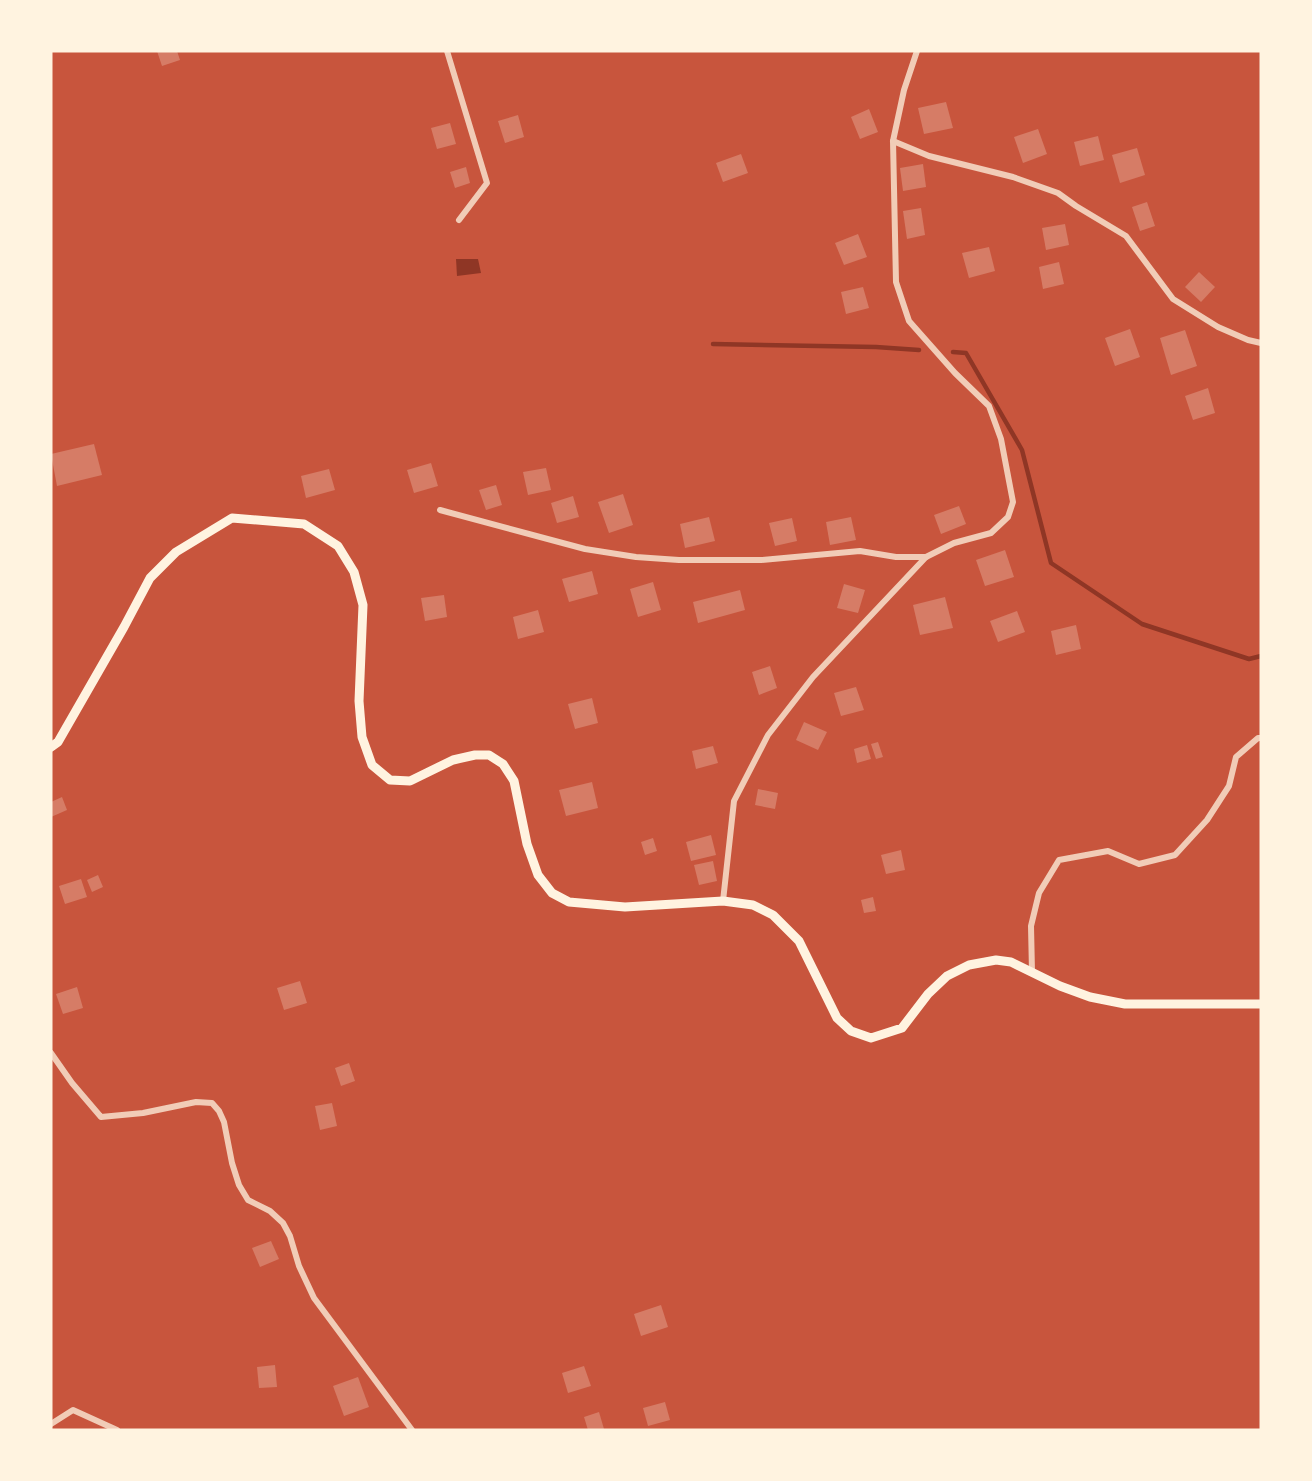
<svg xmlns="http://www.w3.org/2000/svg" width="1312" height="1481" font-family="'Exo 2',sans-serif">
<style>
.water{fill:#8f3625}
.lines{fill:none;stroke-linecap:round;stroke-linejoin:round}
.stream{stroke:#8f3625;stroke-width:4.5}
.building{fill:#d67c66}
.minor{stroke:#f1ccb7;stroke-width:6}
.secondary{stroke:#fff3e0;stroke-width:9}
</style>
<rect width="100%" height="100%" fill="#c8553d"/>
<polygon class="water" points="456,259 478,259 481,273 457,276"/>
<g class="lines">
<g class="stream">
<polyline points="713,344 876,347 919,350"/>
<polyline points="953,352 966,353 1022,450 1051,563 1142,624 1249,659 1261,656"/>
</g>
</g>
<g class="building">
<polygon points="157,51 177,51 180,60 162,66"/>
<polygon points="946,102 953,128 924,134 918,108"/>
<polygon points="869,109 878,132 860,139 851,117"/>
<polygon points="518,115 524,137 505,143 498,121"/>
<polygon points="450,123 456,144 437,149 431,128"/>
<polygon points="1038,129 1047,154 1023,163 1014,137"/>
<polygon points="1098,136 1104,160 1080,166 1074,142"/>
<polygon points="1137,148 1145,175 1120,183 1112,155"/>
<polygon points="741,154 748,173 723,182 716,163"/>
<polygon points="923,164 926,187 903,191 900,168"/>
<polygon points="466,167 470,183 455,188 450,172"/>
<polygon points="1147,202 1155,226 1140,231 1132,207"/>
<polygon points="921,208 925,235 907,239 903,211"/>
<polygon points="1065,224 1069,245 1046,250 1042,228"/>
<polygon points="858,234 867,257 844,265 835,243"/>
<polygon points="989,247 995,271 969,278 962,253"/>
<polygon points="1059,262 1064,284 1043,289 1039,267"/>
<polygon points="1199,272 1215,287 1201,302 1185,287"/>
<polygon points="863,287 869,308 846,314 841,292"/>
<polygon points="1130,329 1140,357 1115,366 1105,338"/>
<polygon points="1185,330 1197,366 1171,375 1160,338"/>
<polygon points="1208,388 1215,413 1193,420 1185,396"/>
<polygon points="94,444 102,475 57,486 51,454"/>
<polygon points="431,463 438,486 414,493 407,470"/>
<polygon points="546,468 551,490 528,495 523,472"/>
<polygon points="329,469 335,490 306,498 301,476"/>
<polygon points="496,485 502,505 486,510 479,490"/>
<polygon points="623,494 633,525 609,533 598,502"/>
<polygon points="573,496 579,517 557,523 551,503"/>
<polygon points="959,506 966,524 941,534 934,515"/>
<polygon points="709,517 715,541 685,548 680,524"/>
<polygon points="851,517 856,540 830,545 826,522"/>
<polygon points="792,518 797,541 775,546 769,523"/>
<polygon points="1005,550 1014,577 985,586 976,560"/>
<polygon points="592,571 598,594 569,602 562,579"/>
<polygon points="653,582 661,610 638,617 630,589"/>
<polygon points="844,584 865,590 858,613 837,608"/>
<polygon points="740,590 745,610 698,623 693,602"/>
<polygon points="444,595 447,617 425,621 421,598"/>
<polygon points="945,597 953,628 920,635 913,605"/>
<polygon points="538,610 544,632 518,639 513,617"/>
<polygon points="1017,611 1025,632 998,642 990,621"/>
<polygon points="1076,625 1081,649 1056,655 1051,631"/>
<polygon points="770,666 777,688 759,695 752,672"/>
<polygon points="856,687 864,710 841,716 834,693"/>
<polygon points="592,698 598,723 575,729 568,704"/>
<polygon points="804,722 827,732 818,750 796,740"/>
<polygon points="878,742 883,757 876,759 871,744"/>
<polygon points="867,745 871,759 857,763 854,749"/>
<polygon points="713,746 718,763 696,769 692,751"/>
<polygon points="592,782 598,808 566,816 559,790"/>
<polygon points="758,789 778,793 775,809 755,805"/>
<polygon points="62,797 67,810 51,817 51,802"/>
<polygon points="711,835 716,855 691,861 686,842"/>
<polygon points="653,838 657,851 645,855 641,842"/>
<polygon points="901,850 905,870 886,874 881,855"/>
<polygon points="713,861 717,881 699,885 694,865"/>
<polygon points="98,875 103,887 92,892 87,880"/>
<polygon points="81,879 87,897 65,904 59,886"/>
<polygon points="873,897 876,911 864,913 861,900"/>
<polygon points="300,981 307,1003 284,1010 277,988"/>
<polygon points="77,987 83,1008 63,1014 56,994"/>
<polygon points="349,1063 355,1081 341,1086 335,1068"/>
<polygon points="332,1103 337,1126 320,1130 315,1106"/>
<polygon points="271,1241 279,1259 260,1267 252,1248"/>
<polygon points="661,1305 668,1327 641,1336 634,1314"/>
<polygon points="275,1365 277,1387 259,1388 257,1367"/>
<polygon points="584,1366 591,1386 568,1393 562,1373"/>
<polygon points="358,1377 369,1407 344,1416 333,1386"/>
<polygon points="665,1402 670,1420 648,1426 643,1408"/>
<polygon points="599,1412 604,1429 588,1430 584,1417"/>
</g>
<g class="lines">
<g class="minor">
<polyline points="447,51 487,183 459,220"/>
<polyline points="893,141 929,156 1013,177 1058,193 1076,206 1126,236 1173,299 1218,327 1248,340 1261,343"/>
<polyline points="440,510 585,549 636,557 679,560 761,560 860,551 896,557 926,557"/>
<polyline points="723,901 734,801 768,735 813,677 926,557 954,543 991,533 1008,517 1013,502 1001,439 989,406 955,373 909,321 896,282 893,141 904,90 917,51"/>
<polyline points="1032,972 1031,926 1039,893 1059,860 1108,851 1139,864 1175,855 1207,820 1229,786 1236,757 1258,738 1261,738"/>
<polyline points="51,1053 72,1083 101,1117 143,1113 196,1102 212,1103 219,1111 224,1122 232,1163 239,1185 248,1200 270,1211 283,1223 290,1236 299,1266 314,1298 412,1430"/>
<polyline points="51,1424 73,1410 117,1430"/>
</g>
<polyline class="secondary" points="51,747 58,742 124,627 150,578 176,552 232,518 304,524 338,546 354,572 363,605 359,701 362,737 372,765 390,780 410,781 453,760 475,755 489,755 503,764 514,781 527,844 538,875 552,893 569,902 625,907 723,901 753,905 773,915 799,941 837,1018 851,1031 871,1038 902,1028 928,994 947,976 969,965 996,960 1011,962 1060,986 1090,997 1125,1004 1261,1004"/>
</g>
<rect width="1312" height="1481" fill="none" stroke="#fff3e0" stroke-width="105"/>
</svg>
